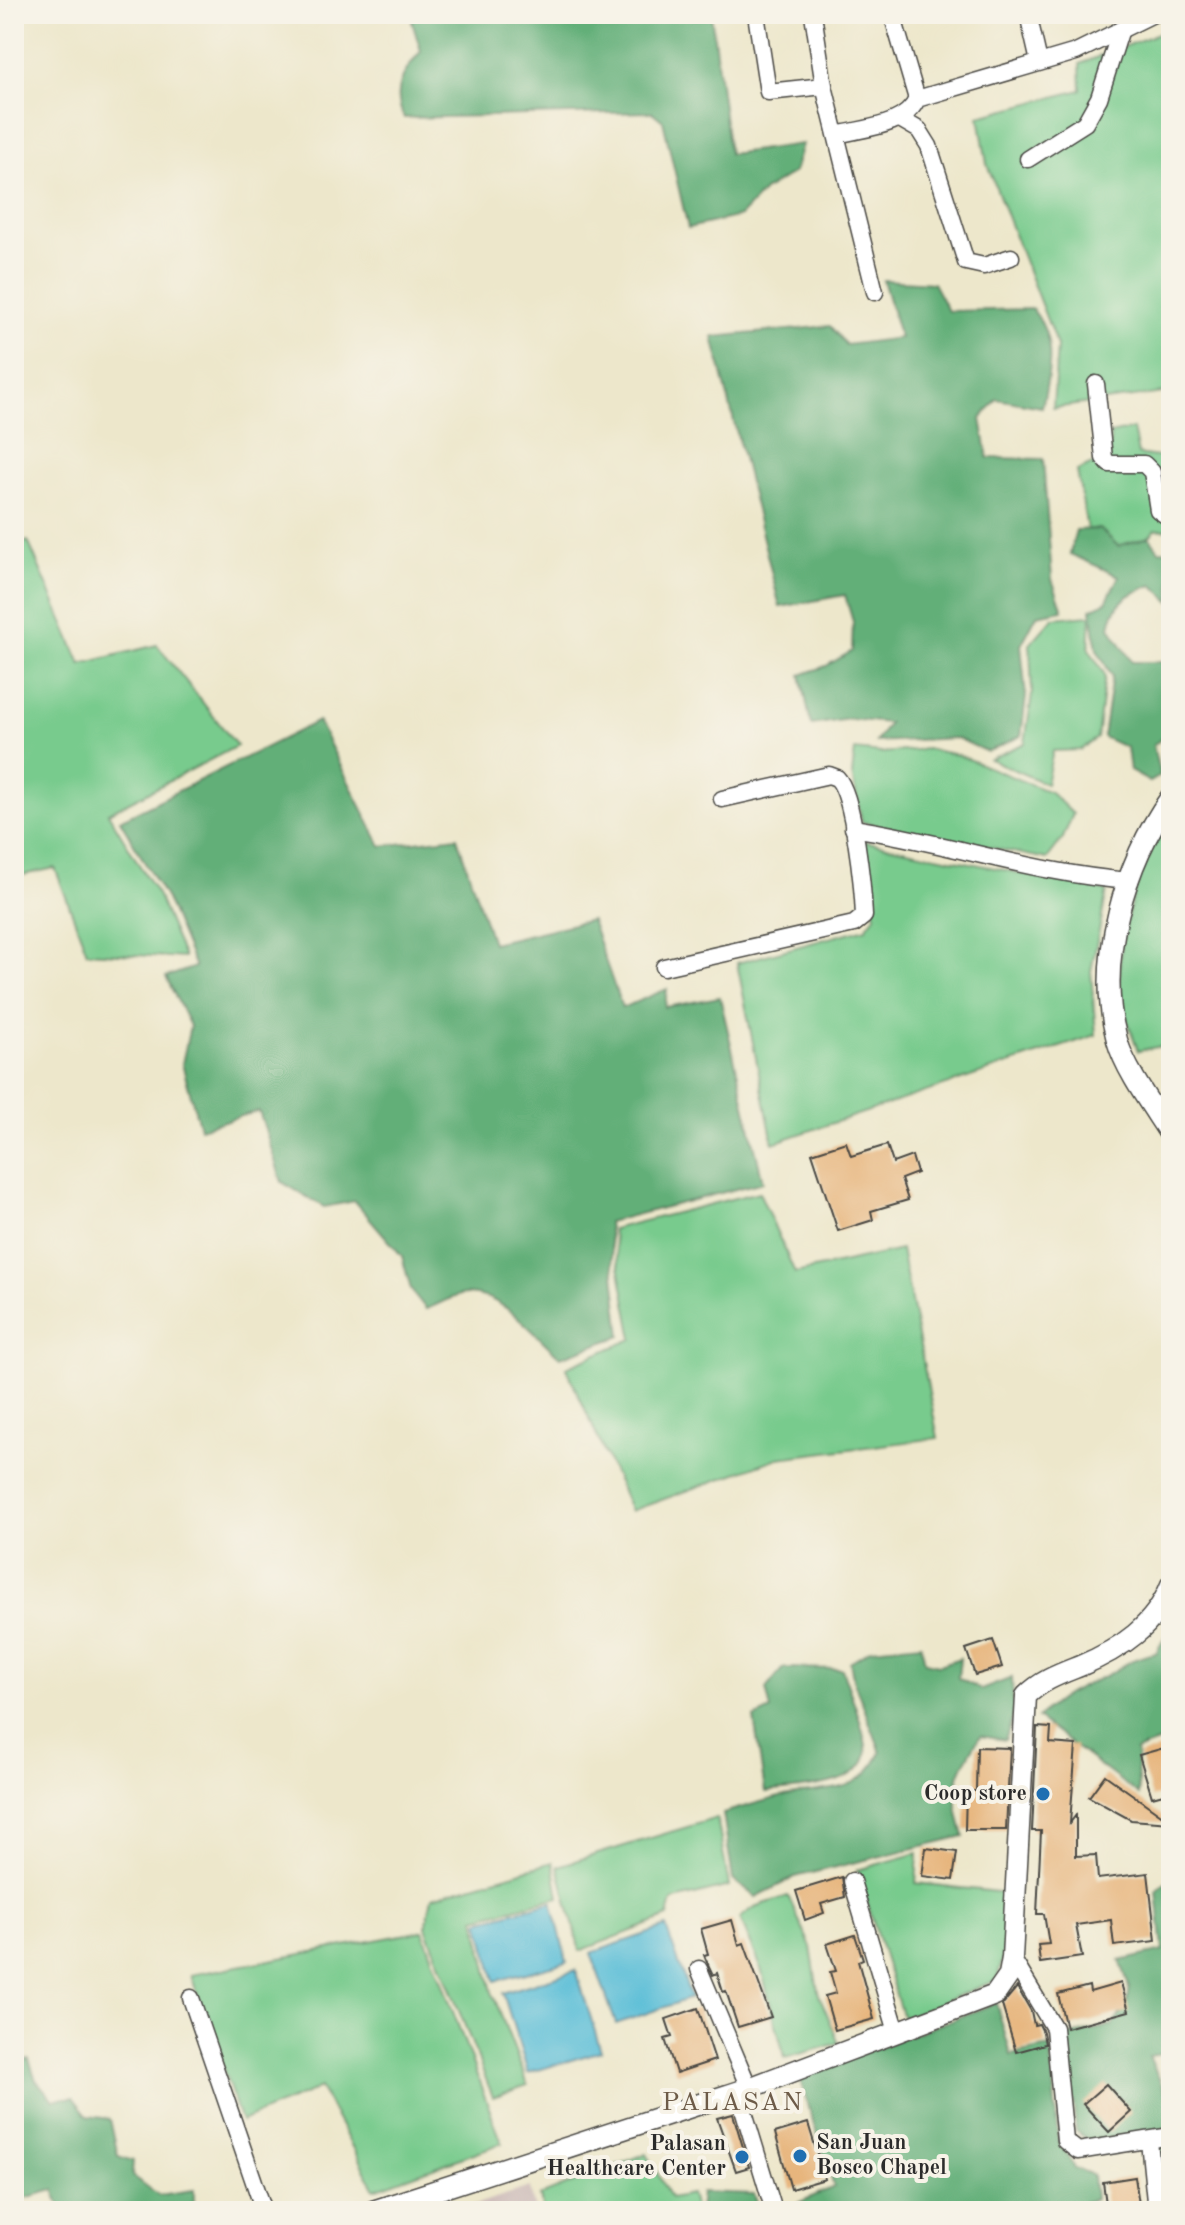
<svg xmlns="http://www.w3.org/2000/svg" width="1185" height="2225" font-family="'Old Standard TT',serif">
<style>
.industrial{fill:#d0c0bc}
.green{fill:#78cb8d;stroke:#527b5c;stroke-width:2}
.forest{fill:#62af78;stroke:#466d52;stroke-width:2}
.water{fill:#59bdd7;stroke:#427481;stroke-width:2}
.building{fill:#e7b57d}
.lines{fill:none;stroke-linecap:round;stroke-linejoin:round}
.minor-casing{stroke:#484743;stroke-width:19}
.tertiary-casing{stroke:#484743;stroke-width:23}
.minor{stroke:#fff;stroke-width:16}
.tertiary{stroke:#fff;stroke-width:20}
.poi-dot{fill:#1f6fb2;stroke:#f7f3e8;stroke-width:3}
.labels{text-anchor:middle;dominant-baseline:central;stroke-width:8;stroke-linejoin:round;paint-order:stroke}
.poi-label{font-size:22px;font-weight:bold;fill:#2b2b2b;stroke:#f7f3e8;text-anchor:end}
.quarter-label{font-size:26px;letter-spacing:2px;fill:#6d5b48;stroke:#f7f3e8}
</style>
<rect width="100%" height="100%" fill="#f7f3e8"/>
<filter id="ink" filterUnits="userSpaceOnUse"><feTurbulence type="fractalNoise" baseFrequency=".0125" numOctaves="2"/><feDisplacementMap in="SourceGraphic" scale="16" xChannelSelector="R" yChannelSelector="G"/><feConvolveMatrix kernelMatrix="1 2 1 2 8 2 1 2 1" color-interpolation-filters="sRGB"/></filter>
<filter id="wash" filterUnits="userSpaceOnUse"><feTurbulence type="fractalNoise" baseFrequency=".006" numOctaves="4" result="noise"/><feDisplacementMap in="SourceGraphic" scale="32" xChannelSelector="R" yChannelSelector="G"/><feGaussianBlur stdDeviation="1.8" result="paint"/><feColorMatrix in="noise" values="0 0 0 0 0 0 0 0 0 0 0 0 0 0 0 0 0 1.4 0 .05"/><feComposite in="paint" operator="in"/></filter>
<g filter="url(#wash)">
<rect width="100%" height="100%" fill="#ede7cb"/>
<polygon class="industrial" points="530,2187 535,2211 454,2211"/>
<g class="green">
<polygon points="1171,28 1171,392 1053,408 1057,346 987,164 979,116 1081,90 1080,64"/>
<polygon points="1133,429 1138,454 1171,459 1171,529 1155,530 1149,537 1118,546 1100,529 1087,529 1077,471 1110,456 1110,434"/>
<polygon points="28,541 81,664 157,645 237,746 108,813 158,896 184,958 87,952 55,868 14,877 14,546"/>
<polygon points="1091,615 1089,649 1105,675 1097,738 1080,750 1053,751 1046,784 990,759 1025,743 1032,694 1030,644 1053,618"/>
<polygon points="927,749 958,755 1050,792 1073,814 1063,838 1047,859 862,822 852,775 855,750 881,753"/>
<path d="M 1171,812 L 1171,1044 L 1138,1051 C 1132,1032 1122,1010 1120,991 C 1115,929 1142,865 1171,812 Z"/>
<polygon points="863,841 1107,891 1091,971 1096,1035 773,1143 737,963 866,928 875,916"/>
<polygon points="759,1192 795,1273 901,1250 938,1438 778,1458 631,1511 566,1367 633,1339 612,1229"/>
<polygon points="717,1818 729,1886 672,1901 668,1917 580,1951 558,1866"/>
<polygon points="918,1853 916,1883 1006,1893 1003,1957 997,1980 903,2018 857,1870"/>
<polygon points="553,1862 559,1897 475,1918 492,1992 528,2085 493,2097 426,1927 432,1897"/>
<polygon points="788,1896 811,1947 818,1992 839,2043 785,2058 760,1965 740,1918 755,1907"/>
<polygon points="423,1931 502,2143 375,2189 320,2088 241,2121 191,1975"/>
<polygon points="647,2153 670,2198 691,2194 695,2211 543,2211 540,2196"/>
</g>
<g class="forest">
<path d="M 413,14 L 711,14 L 729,154 L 802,144 L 794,172 L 764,191 L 740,216 L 688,228 L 663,121 L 652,112 L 404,118 C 391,90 403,72 421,51 L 412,22 Z"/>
<path d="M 883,280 L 933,283 L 948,311 L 1032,309 C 1057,338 1050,372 1042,407 L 997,399 L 981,419 L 988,458 L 1043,459 L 1052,579 L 1063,610 L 1037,615 L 1021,645 L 1026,697 L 1021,736 L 987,752 L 957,738 L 876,742 L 889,723 L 849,719 L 811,725 L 801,675 L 826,666 L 852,651 L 853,622 L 845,595 L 780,607 L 713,337 L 830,326 L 846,345 L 900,338 Z"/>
<path d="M 1100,529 L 1118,546 L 1149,537 L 1159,550 L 1171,551 L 1171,602 L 1153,585 C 1129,593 1114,602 1110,627 L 1132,662 L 1166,662 C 1167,686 1163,709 1166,734 L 1153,746 L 1160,776 L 1150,782 L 1130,771 L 1127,748 L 1103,737 L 1112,676 L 1097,650 L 1091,609 L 1106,602 L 1119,576 L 1070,554 L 1076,530 Z"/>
<path d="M 318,721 L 381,846 L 457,837 L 492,943 L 591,920 L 622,1008 L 667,989 L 665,1007 L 720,997 L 763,1182 L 608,1222 L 621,1336 L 560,1357 C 534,1335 505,1294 467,1294 C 455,1294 438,1305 426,1309 L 411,1290 L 402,1256 L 355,1201 L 324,1207 L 282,1182 L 259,1111 L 200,1128 L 182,1064 L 190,1026 L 166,977 L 195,967 L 166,899 L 120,820 Z"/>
<path d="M 1171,1626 L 1171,1738 L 1136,1751 L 1139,1795 L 1037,1718 C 1065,1693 1073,1691 1105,1676 C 1124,1666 1135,1656 1156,1653 Z"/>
<path d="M 921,1644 L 925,1662 L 939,1665 L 960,1658 L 958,1678 L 981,1690 L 1012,1678 L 1014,1714 L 1005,1740 L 980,1736 C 955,1778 950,1788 964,1836 L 795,1877 L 756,1897 L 733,1880 L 723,1813 C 743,1807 763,1801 784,1796 C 825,1787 861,1796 881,1752 L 854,1682 L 850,1662 L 871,1649 Z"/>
<path d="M 783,1668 L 842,1669 C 850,1693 862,1720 866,1746 C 873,1788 792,1788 765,1792 L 754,1718 L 771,1710 L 766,1689 Z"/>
<path d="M 1165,1883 L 1171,1884 L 1169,2053 L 1149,2056 L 1171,2106 L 1171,2126 L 1151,2135 L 1088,2140 L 1076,2131 L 1067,2036 L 1113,2025 C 1133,1996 1133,1994 1120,1961 L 1163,1951 L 1157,1891 Z"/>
<polygon points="996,2003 1011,2055 1050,2047 1058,2140 1075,2168 1093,2175 1095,2199 1056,2211 780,2211 834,2187 799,2077"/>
<polygon points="29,2059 36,2080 53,2100 73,2097 88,2116 110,2119 118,2156 133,2161 132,2176 159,2195 194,2190 194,2211 63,2211 54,2190 14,2201 14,2061"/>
<polygon points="1171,2146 1171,2211 1166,2211 1159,2149"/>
<polygon points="701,2192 754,2194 760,2211 699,2211"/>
</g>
<g class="water">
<polygon points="552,1902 567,1962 495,1981 479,1921"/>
<polygon points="666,1927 691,1998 616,2024 591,1953"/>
<polygon points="576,1970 601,2051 528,2073 503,1993"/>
</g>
<g id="blocks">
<g class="building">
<polygon points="846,1142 851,1156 887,1145 893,1163 912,1156 917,1173 901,1179 908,1200 871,1211 873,1220 838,1231 812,1153"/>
<polygon points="993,1640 1002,1667 975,1675 966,1649"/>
<polygon points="1037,1727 1051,1728 1050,1743 1076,1745 1070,1823 1076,1815 1076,1856 1096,1855 1098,1879 1148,1873 1156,1941 1114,1946 1111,1920 1076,1925 1082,1957 1040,1963 1038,1945 1049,1944 1044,1914 1037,1914 1041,1831 1032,1831"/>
<polygon points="1171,1746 1171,1792 1152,1797 1139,1755"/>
<polygon points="977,1747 1010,1748 1006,1830 965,1830 966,1791 976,1791"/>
<polygon points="1105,1775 1171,1822 1171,1823 1131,1820 1089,1797"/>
<polygon points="926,1848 957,1852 953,1880 922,1876"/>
<polygon points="842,1877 845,1897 821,1904 824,1913 805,1920 796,1891"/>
<polygon points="732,1920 739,1945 744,1943 771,2017 738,2027 726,1991 723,1992 717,1973 713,1975 706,1960 704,1955 708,1954 701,1929"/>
<polygon points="855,1935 863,1959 858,1961 874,2019 835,2030 825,1996 836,1993 830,1972 836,1971 827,1944"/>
<polygon points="1121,1983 1129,2011 1066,2028 1058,1994 1089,1986 1090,1992"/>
<polygon points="1017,1987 1031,2011 1034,2025 1039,2024 1043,2032 1045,2044 1016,2052 1002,2005"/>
<polygon points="698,2008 715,2060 676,2073 665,2039 672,2037 666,2019"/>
<polygon points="1106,2084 1131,2112 1109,2132 1083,2104"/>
<polygon points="733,2114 749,2167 736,2171 717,2118"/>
<polygon points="808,2123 825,2179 791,2189 775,2133"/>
<polygon points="1135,2177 1140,2211 1107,2211 1103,2182"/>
</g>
</g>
</g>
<g filter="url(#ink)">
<use href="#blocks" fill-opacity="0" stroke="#484743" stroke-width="2"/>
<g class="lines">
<defs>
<g id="minor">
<polyline points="756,14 768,92 824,86 875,292"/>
<polyline points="813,14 824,86"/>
<polyline points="892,14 917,99"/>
<polyline points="1028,14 1039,62"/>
<polyline points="900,119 919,130 929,146 966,262 984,266 1011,257"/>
<path d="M 837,135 C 863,128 905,127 917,99 L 1076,52 L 1153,14"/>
<polyline points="1028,159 1085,123 1099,98 1120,32"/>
<polyline points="1096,384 1104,458 1109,464 1144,464 1152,472 1158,510 1171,519"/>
<path d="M 853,828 C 946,842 1036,874 1130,881"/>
<path d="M 664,967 L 854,924 L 864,916 C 863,889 854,795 837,778 L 829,775 L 722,799"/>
<polyline points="852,1881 897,2032"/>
<polyline points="1012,1958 1054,2028 1065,2141 1078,2151 1171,2136"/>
<polyline points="699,1969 749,2088"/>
<polyline points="191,1998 264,2211"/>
<polyline points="738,2092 774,2211"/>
<polyline points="1149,2141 1156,2211"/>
</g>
<g id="tertiary">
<path d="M 1171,797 C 1125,862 1095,961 1117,1040 C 1125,1070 1154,1109 1171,1136"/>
<path d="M 373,2211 L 749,2088 L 995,1995 L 1009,1975 L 1012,1958 L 1026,1696 C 1042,1680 1060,1674 1080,1666 C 1121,1649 1155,1626 1171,1585"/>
</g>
</defs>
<use href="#minor" class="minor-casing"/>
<use href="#tertiary" class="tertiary-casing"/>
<use href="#minor" class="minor"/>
<use href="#tertiary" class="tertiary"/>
</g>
</g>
<g class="poi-dot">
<circle cx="1043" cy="1794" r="8"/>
<circle cx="800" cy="2156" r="8"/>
<circle cx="742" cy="2157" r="8"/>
</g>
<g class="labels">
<g class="poi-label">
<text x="1027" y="1794">Coop store</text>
<text x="816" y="2143" text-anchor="start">San Juan<tspan x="816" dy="25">Bosco Chapel</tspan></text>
<text x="726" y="2144">Palasan<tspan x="726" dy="25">Healthcare Center</tspan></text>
</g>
<g class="quarter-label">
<text x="733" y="2103">PALASAN</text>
</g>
</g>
<rect width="1185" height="2225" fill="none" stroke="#f7f3e8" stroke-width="48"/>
</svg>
